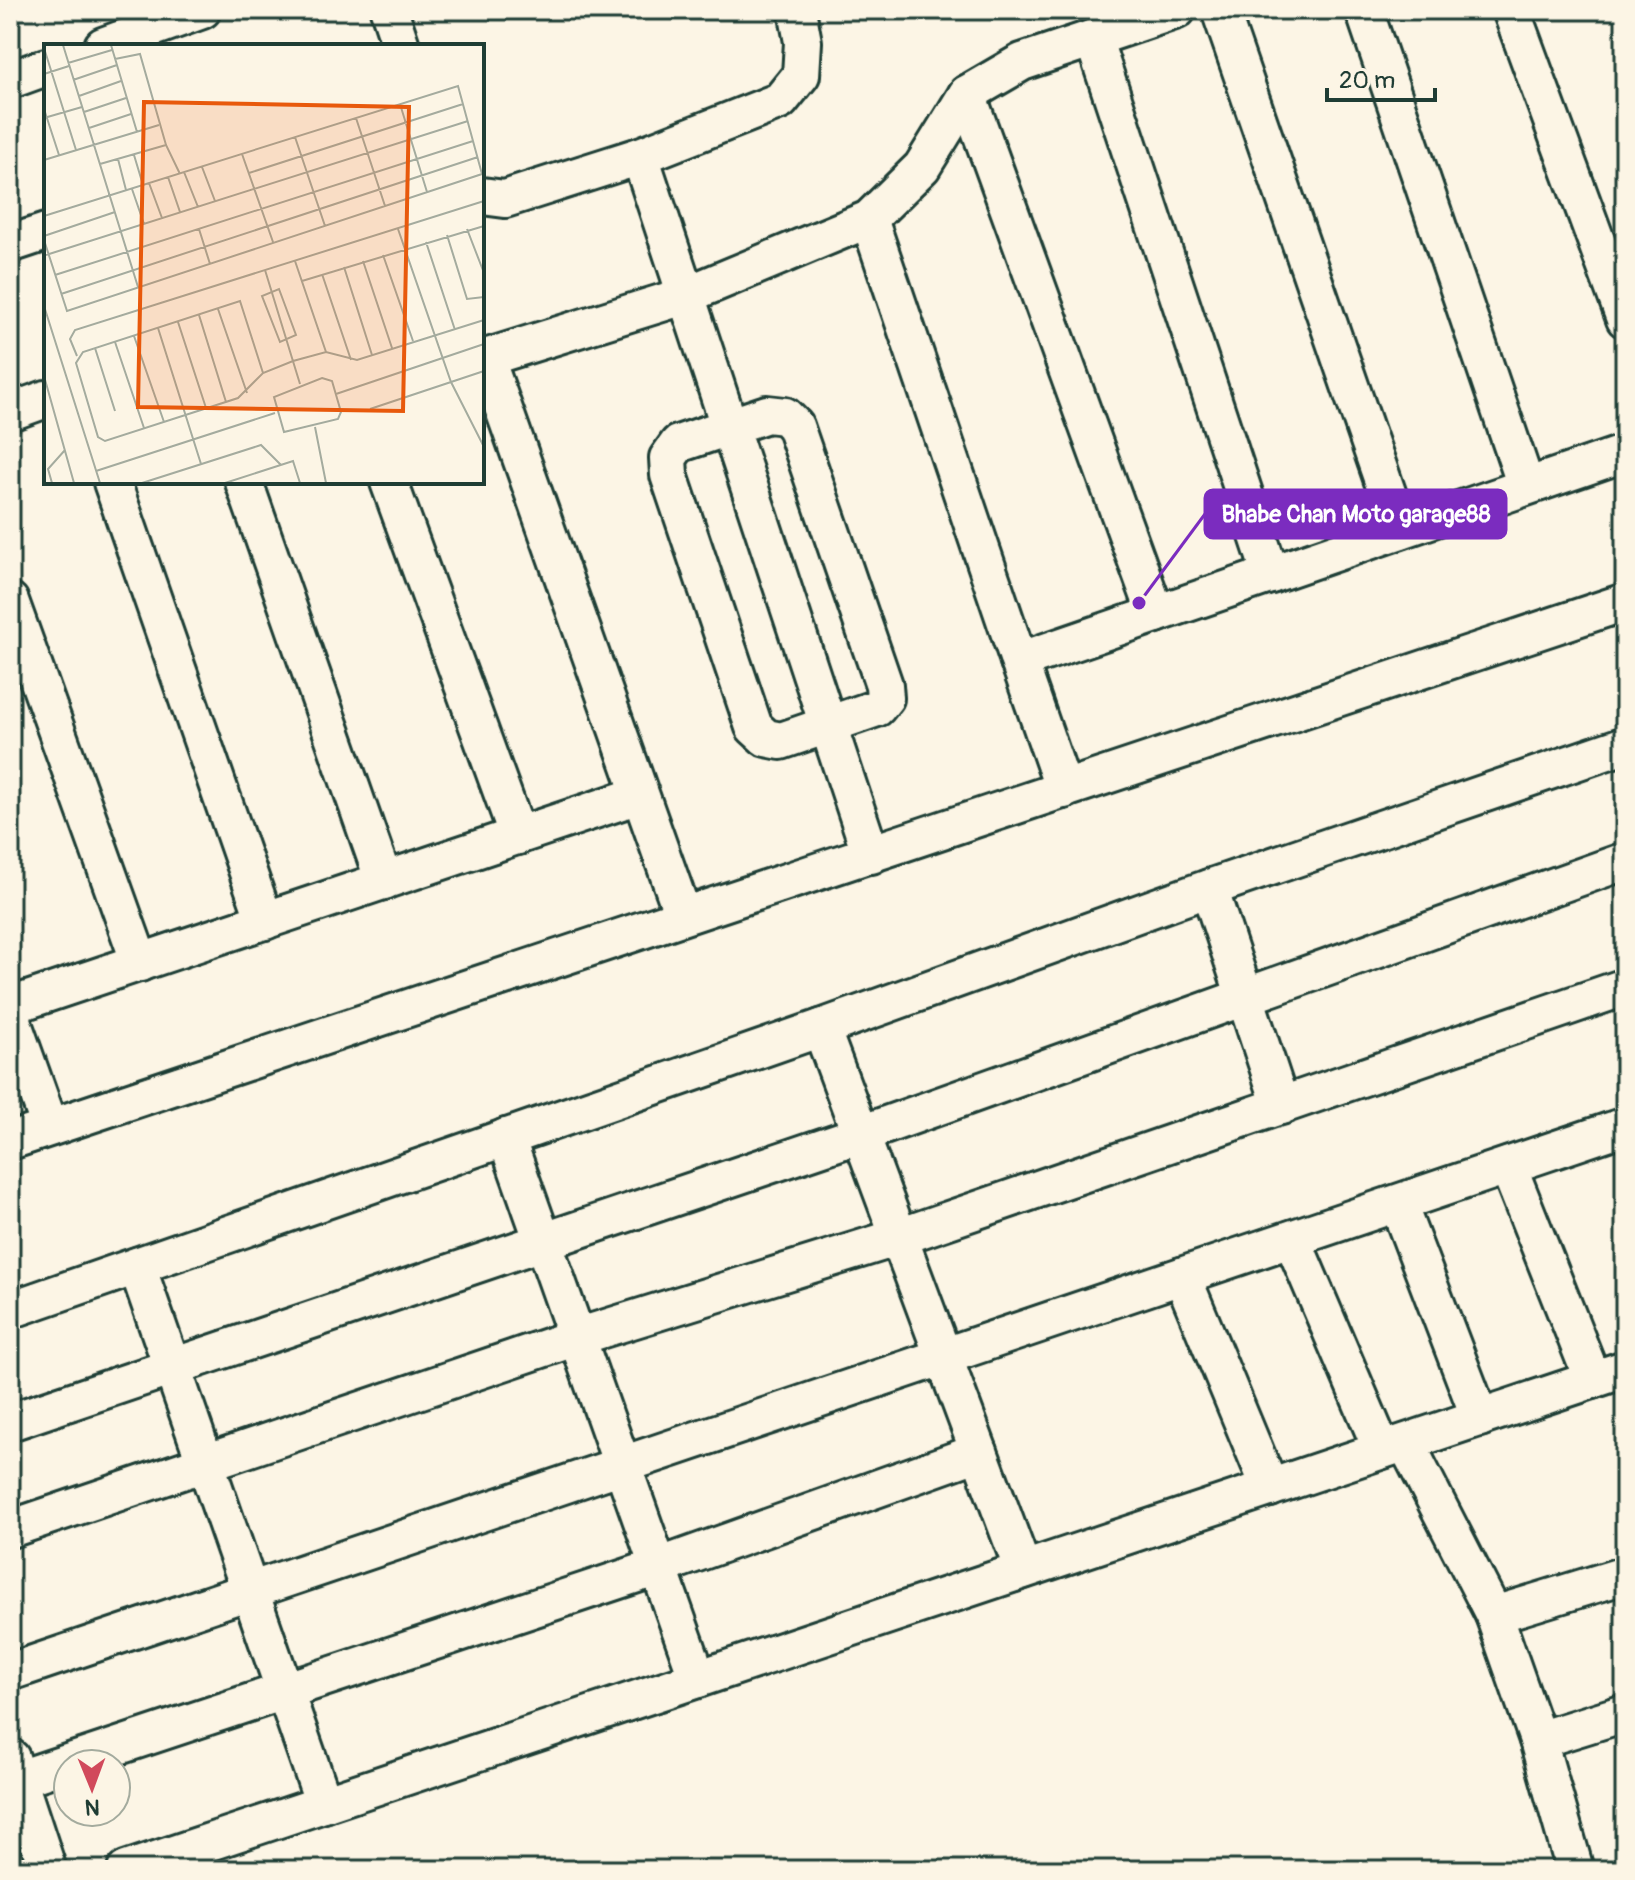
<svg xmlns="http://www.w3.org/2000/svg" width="1635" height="1880" font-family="Pangolin,sans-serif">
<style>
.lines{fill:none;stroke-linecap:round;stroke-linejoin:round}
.street-casing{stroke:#1f3d34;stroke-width:42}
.street{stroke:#fcf5e5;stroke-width:36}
.inset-road{fill:none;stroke:#a4ab9e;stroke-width:2}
.view{fill:#e8590c;fill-opacity:0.15;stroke:#e8590c;stroke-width:4}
.inset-edge{fill:none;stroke:#1f3d34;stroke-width:4}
.leader{fill:none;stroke:#7b2cbf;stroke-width:3}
.callout-dot{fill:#7b2cbf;stroke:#fcf5e5;stroke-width:3}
.callout{fill:#7b2cbf;stroke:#7b2cbf;stroke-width:3}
.callout-label{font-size:24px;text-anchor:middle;font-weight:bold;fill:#fff}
</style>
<rect width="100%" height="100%" fill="#fcf5e5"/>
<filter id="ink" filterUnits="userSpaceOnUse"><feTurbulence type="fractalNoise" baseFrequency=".0125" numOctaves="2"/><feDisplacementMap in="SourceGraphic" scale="16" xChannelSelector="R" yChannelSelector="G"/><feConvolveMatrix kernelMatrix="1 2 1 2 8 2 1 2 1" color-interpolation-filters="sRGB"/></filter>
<g filter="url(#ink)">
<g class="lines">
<defs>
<g id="street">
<polyline points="389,10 401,46"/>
<polyline points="1220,10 1400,530"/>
<polyline points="1364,10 1526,486"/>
<polyline points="1511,10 1625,319"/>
<polyline points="1093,38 1271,575"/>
<polyline points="103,46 202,10"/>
<polyline points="10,80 46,67"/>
<polyline points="967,94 1156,614"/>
<polyline points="640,156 871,855"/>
<polyline points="482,196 505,199 640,156 780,101 801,75 803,42 797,10"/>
<polyline points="869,219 1019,661 1625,453"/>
<polyline points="10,244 46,232"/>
<polyline points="482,359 684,296 869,219 922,167 967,94 1022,62 1177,10"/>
<polyline points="486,359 683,915"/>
<polyline points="10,412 46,399"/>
<polygon points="767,414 785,416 795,426 884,685 885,698 877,708 781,741 766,738 754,727 669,475 668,458 678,444"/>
<polyline points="112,482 265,921"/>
<polyline points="244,482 384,881"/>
<polyline points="389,482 518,836"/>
<polyline points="10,601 140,963"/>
<polyline points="1019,661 1064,790"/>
<polyline points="1209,888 1281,1106"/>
<polyline points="10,1006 639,795"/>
<polyline points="10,1015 50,1127"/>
<polyline points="821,1028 1023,1570"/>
<polyline points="506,1137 698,1679"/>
<polyline points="10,1141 1625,602"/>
<polyline points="1508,1166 1593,1380"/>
<polyline points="1398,1204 1480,1418"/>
<polyline points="1292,1239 1382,1450"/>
<polyline points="137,1266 324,1804"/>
<polyline points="1182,1276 1270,1488"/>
<polyline points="10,1310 821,1028 1209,888 1625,745"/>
<polyline points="10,1422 861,1134 1625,861"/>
<polyline points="1406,1443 1494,1615 1538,1740 1575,1870"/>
<polyline points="10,1529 577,1337 899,1237 1625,987"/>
<polyline points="1494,1615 1625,1575"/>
<polyline points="10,1672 1625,1126"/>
<polyline points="1538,1740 1625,1713"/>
<polyline points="11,1758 48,1870"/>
<polyline points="10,1782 658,1567 979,1452"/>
<polyline points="126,1870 1625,1369"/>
</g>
</defs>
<use href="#street" class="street-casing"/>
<use href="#street" class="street"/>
</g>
</g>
<g transform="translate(44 44)">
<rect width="440" height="440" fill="#fcf5e5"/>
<path class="inset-road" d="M 19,1 L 94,243M 67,1 L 93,88M 0,4 L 32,106M 71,15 L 96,10 L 122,101 L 136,130M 24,19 L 68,6M 0,30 L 25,22M 29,36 L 73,21M 35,52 L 77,37M 356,60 L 383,148M 0,65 L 15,111M 40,68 L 82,54M 0,74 L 38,63M 312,74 L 341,162M 45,84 L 87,70M 251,93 L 281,182M 198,110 L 229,198M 90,111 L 99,141M 74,115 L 82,146M 0,116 L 115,81M 56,120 L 122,101M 158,123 L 171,157M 140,128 L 154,163M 205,129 L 419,60M 124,133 L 136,168M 105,139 L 118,174M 88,145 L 100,180M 0,172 L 414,42 L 438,130 L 23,267 L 0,196M 155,185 L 166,220M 354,185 L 407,338 L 440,403M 423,185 L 440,229M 403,191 L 423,255 L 440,253M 0,192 L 71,168M 382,198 L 411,286M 2,211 L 424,77M 339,211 L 369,297M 251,217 L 282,308M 319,217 L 348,304M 300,223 L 328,311M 221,226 L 256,340M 278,230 L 307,316M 11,231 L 429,97M 258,237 L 440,182M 235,245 L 252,291 L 236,298 L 218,252 ZM 17,250 L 434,113M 0,262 L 56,439M 174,265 L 203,349M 155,271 L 182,358M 134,278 L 162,364M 114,284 L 157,420M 90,292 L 120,378M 71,298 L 100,384M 51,304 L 71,367M 33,312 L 26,295 L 31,286 L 440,157M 219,329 L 196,257 L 39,308 L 32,319 L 54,393 L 61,397 L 194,354 L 219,329 L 249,317 L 282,308 L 313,316 L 440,276M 0,332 L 30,439M 278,334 L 288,337 L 297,368 L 294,375 L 240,388 L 230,353 ZM 292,350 L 440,300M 326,365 L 440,327M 271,383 L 282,439M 52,427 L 231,369M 8,439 L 4,425 L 21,406M 98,439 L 217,401 L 237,421M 181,439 L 249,417 L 256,439"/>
<path class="view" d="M 100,58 L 365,63 L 359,367 L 94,363 Z"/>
<rect width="440" height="440" class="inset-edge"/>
</g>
<path class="leader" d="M1139 603L1205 514"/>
<circle class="callout-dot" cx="1139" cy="603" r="8"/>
<rect class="callout" x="1205" y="490" width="301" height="48" rx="8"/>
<g class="callout-label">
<text x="1356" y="522">Bhabe Chan Moto garage88</text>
</g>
<rect width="1635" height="1880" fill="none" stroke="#fcf5e5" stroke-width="40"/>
<rect x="20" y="20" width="1595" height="1840" fill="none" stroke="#1f3d34" stroke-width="3" filter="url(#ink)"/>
<g transform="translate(92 1788) rotate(179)"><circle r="38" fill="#fcf5e5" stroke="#a4ab9e" stroke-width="2"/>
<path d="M0-6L14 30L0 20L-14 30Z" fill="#d1495b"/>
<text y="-12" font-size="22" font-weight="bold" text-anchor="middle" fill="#1f3d34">N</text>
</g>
<path d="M1327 88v12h108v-12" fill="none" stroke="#1f3d34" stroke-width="4"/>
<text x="1339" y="88" font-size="24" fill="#1f3d34" stroke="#fcf5e5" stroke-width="6" paint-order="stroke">20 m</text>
</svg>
